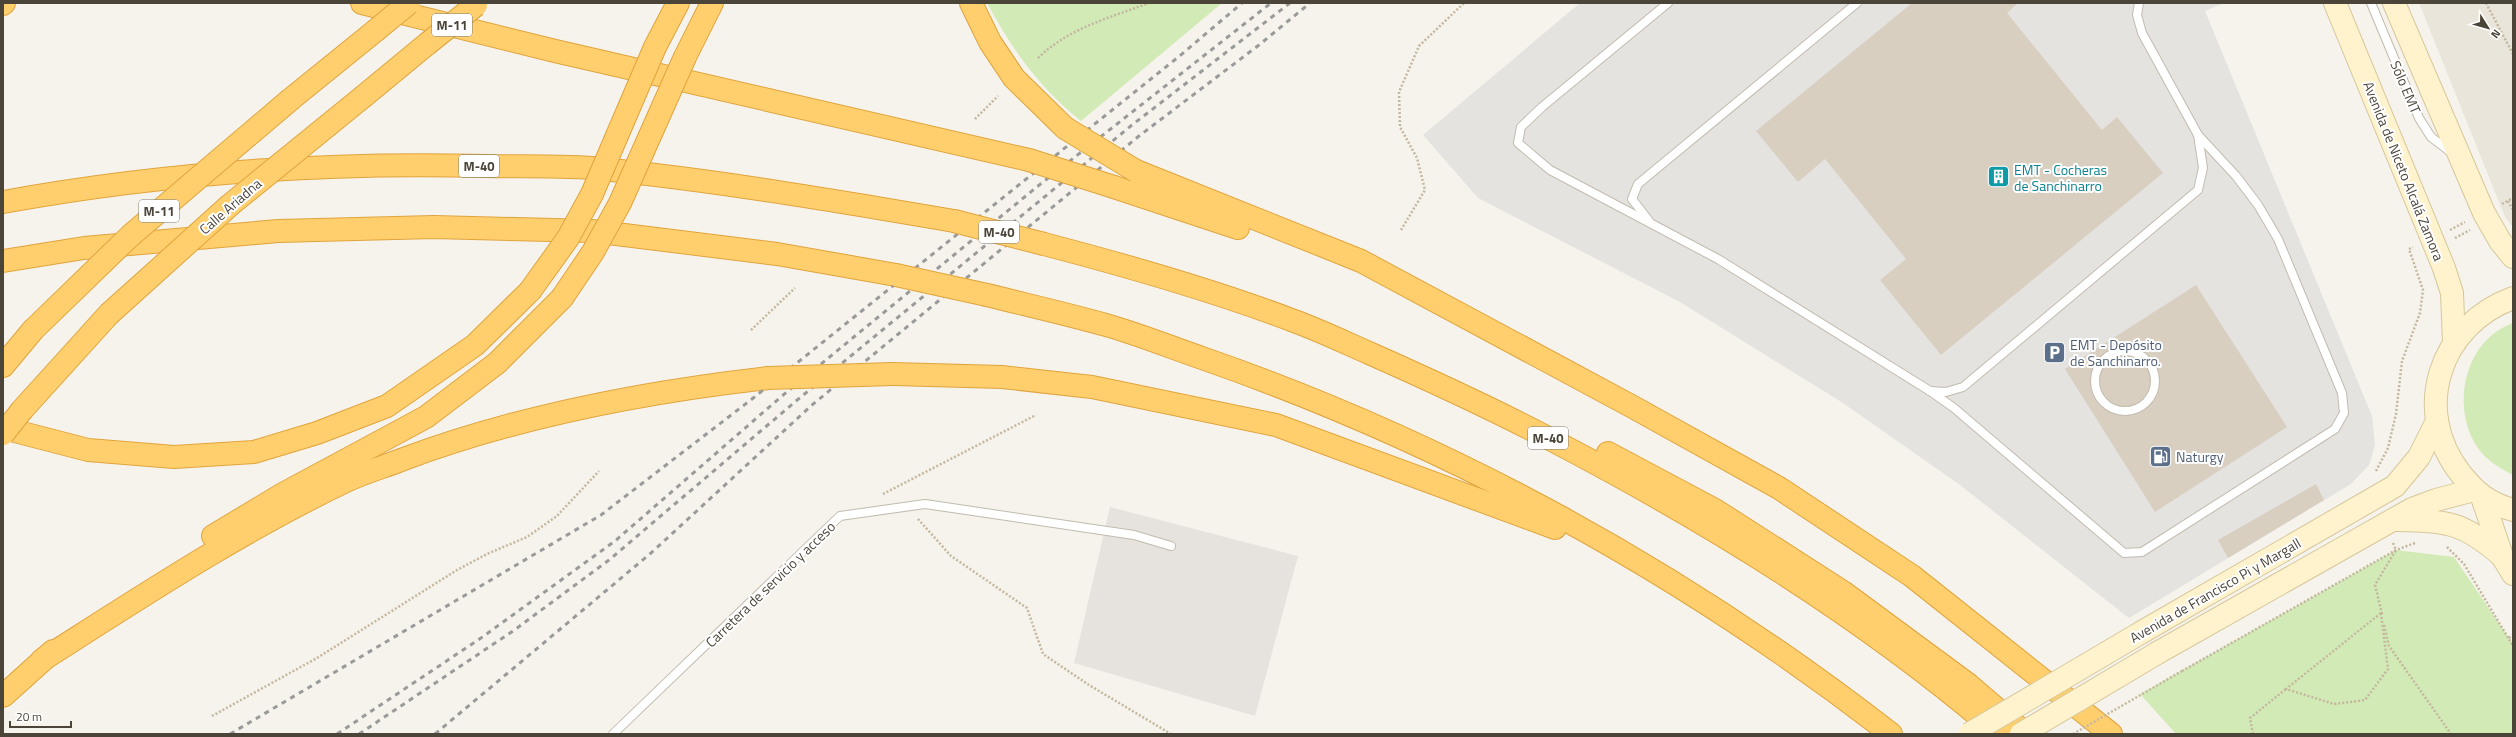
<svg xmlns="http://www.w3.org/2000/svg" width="2516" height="737" font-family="'Titillium Web',sans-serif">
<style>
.residential{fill:#eae5da}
.industrial{fill:#e6e2dd}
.green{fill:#d2eab5}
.parking{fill:#e5e3e0}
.building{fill:#d8cfc1}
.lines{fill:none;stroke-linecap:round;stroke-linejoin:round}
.lane-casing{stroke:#c2bbae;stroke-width:10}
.secondary-casing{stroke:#d6c79b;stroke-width:24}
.highway-casing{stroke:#e0a43c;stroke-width:24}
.path{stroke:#c4b79f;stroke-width:2.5;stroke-dasharray:2 2;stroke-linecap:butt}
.lane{stroke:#fff;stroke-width:8}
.secondary{stroke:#fff3cd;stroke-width:22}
.highway{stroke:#ffcf6e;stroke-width:22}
.rail{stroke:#9a9a9a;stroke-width:3;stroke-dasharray:5 5;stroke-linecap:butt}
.secondary-bridge-casing{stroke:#d6c79b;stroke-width:24;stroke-linecap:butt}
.highway-bridge-casing{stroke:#e0a43c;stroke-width:24;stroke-linecap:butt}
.path-bridge{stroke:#c4b79f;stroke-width:2.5;stroke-dasharray:2 2;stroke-linecap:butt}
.secondary-bridge{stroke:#fff3cd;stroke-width:22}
.highway-bridge{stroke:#ffcf6e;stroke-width:22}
.labels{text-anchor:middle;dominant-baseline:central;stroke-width:4;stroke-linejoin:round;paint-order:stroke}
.shield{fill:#fff;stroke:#817c74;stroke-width:1}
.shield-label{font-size:13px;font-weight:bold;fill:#4b4439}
.street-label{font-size:14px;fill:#4b4439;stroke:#fff}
.culture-label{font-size:14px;fill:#0d838f;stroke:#fff;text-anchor:start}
.service-label{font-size:14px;fill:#4e5e75;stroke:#fff;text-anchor:start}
</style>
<rect width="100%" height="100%" fill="#f6f3ec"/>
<polygon class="residential" points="2419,3 2513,3 2513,227 2505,217"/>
<polygon class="industrial" points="1110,507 1298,556 1255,716 1074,663"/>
<g class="green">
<path d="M 987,3 L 1222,3 L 1081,121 C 1039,87 1013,51 987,3 Z"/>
<path d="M 2513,323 L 2513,475 C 2499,468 2484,459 2476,445 C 2451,404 2465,340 2513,323 Z"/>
<polygon points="2396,550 2454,557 2513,644 2513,734 2176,734 2140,694"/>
</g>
<polygon class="parking" points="1580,3 2224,3 2205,11 2372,416 2375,445 2369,465 2351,484 2129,618 1960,485 1843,403 1680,302 1478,198 1423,135"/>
<g class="building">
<polygon points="1912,3 2018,3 2007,13 2102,130 2117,117 2163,173 1941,355 1880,280 1906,259 1825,159 1798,182 1756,131"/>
<polygon points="2196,285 2287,427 2155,512 2065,369"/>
<polygon points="2316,484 2324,500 2228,558 2218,540"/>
</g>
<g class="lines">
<defs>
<g id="lane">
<polyline points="1668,3 1542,107 1521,127 1518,143 1550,170 1718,259 1930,391 1954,408 2124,553 2142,552 2335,429 2344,413 2342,393 2278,239 2258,205 2236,176 2198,135 2142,33 2137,15 2139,3"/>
<polyline points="2371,3 2419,118 2431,137 2452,153"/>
<polyline points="1649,221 1632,199 1638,184 1857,3"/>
<circle cx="2125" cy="381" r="30"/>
<polyline points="1930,391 1946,392 1963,387 2198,190 2203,168 2198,135"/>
<polyline points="613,734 840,516 925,504 1134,535 1171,546"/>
</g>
<g id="secondary">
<polyline points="2335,3 2444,268 2452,293 2454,343"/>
<polyline points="2394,3 2484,213 2500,241 2513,257"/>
<path d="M 2513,298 C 2439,325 2411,411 2461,474 C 2477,494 2489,503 2513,510"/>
<polyline points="2482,497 2502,556 2513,574"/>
<path d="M 2395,520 C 2446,521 2462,521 2502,556"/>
<polyline points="2142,632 2395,486 2419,457 2437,421"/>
<polyline points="2159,652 2412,509 2436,500 2474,490"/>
</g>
<g id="highway">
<polyline points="362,3 555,51 1029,160"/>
<polyline points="971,3 990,42 1014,78 1065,128"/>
<polyline points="3,4 4,3"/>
<polyline points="655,47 678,3"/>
<polyline points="685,57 712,3"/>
<polyline points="364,96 427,44"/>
<polyline points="291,99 375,31"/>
<polyline points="1136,171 1361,261 1633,407 1779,488 1912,576 2111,734"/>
<polyline points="1114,187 1238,228"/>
<path d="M 3,202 C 162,173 324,162 486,166 C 524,167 564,165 602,169 C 720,181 837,201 954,221"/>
<path d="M 1044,244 C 1128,266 1213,290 1294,321 C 1319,330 1344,342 1369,353 C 1430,380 1491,408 1550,439 C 1709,522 1864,617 2000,734"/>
<polyline points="3,261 84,248 278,231 434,227 592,231 777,254 896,275"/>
<path d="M 987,295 C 1027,305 1067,314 1106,325 C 1138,334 1170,347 1202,358 C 1450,444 1684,573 1891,734"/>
<polyline points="3,366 33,330"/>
<polyline points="893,374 1002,377 1092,387 1276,425 1555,528"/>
<polyline points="22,410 109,314"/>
<polyline points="3,428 88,450 174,457 254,452 317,433 387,406 475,345 530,291"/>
<polyline points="1608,453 1715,510 1843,592 1969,685 2026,734"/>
<polyline points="213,536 283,494 426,417 497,363 562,298"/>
<path d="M 42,660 C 141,597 239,532 346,481 C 363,473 383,467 401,460 C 518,416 644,392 768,378"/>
<polyline points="3,696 53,651"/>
</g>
</defs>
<use href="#lane" class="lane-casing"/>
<use href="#secondary" class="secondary-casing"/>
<use href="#highway" class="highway-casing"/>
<g class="path">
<polyline points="2486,3 2513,54"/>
<path d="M 1038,58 C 1069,28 1109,18 1149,3"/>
<polyline points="975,119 998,96"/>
<polyline points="2508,201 2513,210"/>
<polyline points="2502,204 2513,198"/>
<polyline points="1401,230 1425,190 1417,158 1400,127 1399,92 1419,46 1464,3"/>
<polyline points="2450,230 2465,222"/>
<polyline points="2455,238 2470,230"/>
<polyline points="751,330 795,288"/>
<polyline points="2376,471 2388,448 2396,414 2402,361 2420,313 2423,290 2409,249 2413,247"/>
<polyline points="883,494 1036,415"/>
<polyline points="918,519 951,556 1027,608 1043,654 1089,685 1171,734"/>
<polyline points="2393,543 2396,550"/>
<polyline points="2447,547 2464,564 2513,646"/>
<polygon points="2381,613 2388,669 2365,700 2334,704 2286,689"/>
<polyline points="2382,614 2375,585 2396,550"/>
<polyline points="2384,625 2389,646 2451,734"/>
<polyline points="2509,638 2513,635"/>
<polyline points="2182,671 2396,550 2415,543"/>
<polyline points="212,716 317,658 457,570 487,554 527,537 557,516 599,471"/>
<polyline points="2253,734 2250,718 2286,689"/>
</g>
<use href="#lane" class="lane"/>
<use href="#secondary" class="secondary"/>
<use href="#highway" class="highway"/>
<g class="rail">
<polyline points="230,734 601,515 752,399 1182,54 1242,3"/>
<polyline points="337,734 481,638 615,541 782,396 1038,186 1271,3"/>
<polyline points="359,734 513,631 609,560 796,401 1132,125 1290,3"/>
<polyline points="435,734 651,553 812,405 1139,136 1259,45 1310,3"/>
</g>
<defs>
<g id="secondary-bridge">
<polyline points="1969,734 2142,632"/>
<polyline points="2021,734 2159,652"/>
</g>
<g id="highway-bridge">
<polyline points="375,31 409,3"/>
<polyline points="427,44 476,5"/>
<polyline points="1065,128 1136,171"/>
<polyline points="1029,160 1114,187"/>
<polyline points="954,221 1044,244"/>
<polyline points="896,275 987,295"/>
<polyline points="530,291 568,238 592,194 655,47"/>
<polyline points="562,298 593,252 620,203 685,57"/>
<polyline points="109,314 230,205 364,96"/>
<polyline points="33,330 130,236 291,99"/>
<polyline points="768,378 893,374"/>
<polyline points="3,434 22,410"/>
</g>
</defs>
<use href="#secondary-bridge" class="secondary-bridge-casing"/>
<use href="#highway-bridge" class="highway-bridge-casing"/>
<polyline class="path-bridge" points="2073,734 2182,671"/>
<use href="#secondary-bridge" class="secondary-bridge"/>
<use href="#highway-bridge" class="highway-bridge"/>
</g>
<defs>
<symbol id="building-square" viewBox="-11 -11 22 22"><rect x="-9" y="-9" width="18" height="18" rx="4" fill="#0f9aa8" stroke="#fff"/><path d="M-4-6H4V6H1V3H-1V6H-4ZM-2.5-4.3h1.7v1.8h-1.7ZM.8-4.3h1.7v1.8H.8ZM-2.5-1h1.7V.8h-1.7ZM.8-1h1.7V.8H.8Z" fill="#fff"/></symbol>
<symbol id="parking-square" viewBox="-11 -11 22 22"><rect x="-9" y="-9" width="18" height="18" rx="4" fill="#5c6f8a" stroke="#fff"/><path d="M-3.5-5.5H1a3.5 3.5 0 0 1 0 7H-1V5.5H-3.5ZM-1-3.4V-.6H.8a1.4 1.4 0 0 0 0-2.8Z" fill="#fff"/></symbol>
<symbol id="fuel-square" viewBox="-11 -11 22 22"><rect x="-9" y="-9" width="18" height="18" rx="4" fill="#5c6f8a" stroke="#fff"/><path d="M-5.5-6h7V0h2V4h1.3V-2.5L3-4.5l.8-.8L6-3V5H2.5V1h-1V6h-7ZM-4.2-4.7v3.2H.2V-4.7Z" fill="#fff"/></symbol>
</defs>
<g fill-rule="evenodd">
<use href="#building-square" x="1986" y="164" width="25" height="25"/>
<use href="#parking-square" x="2042" y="340" width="25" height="25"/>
<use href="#fuel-square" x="2148" y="444" width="25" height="25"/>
</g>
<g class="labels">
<g class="shield">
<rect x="432" y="14" width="40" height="22" rx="3"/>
<rect x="459" y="155" width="40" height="22" rx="3"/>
<rect x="139" y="200" width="40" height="22" rx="3"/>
<rect x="979" y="221" width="40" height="22" rx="3"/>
<rect x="1528" y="427" width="40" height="22" rx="3"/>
</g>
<g class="shield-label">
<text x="452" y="25">M-11</text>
<text x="479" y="166">M-40</text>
<text x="159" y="211">M-11</text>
<text x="999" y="232">M-40</text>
<text x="1548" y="438">M-40</text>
</g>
<g class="street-label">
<text transform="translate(2406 87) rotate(67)">Sólo EMT</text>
<text transform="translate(2404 171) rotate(68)">Avenida de Niceto Alcalá Zamora</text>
<text transform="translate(230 206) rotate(-41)">Calle Ariadna</text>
<text transform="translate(770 584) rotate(-44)">Carretera de servicio y acceso</text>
<text transform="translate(2215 590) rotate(-30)">Avenida de Francisco Pi y Margall</text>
</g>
<g class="culture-label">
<text x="2014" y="169">EMT - Cocheras<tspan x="2014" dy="16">de Sanchinarro</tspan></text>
</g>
<g class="service-label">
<text x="2070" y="344">EMT - Depósito<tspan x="2070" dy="16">de Sanchinarro.</tspan></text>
<text x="2176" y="456">Naturgy</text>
</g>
</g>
<rect width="2516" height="737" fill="none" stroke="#4b4439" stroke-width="8"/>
<g transform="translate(2488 28) rotate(127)" stroke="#ffffff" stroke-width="3" paint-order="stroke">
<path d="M0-3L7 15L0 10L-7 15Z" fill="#4b4439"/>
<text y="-6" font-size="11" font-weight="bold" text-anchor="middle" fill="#4b4439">N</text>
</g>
<path d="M10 721v6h61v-6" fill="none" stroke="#4b4439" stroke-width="2"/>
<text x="16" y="721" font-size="12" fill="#4b4439" stroke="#ffffff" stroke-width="3" paint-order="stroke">20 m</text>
</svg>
